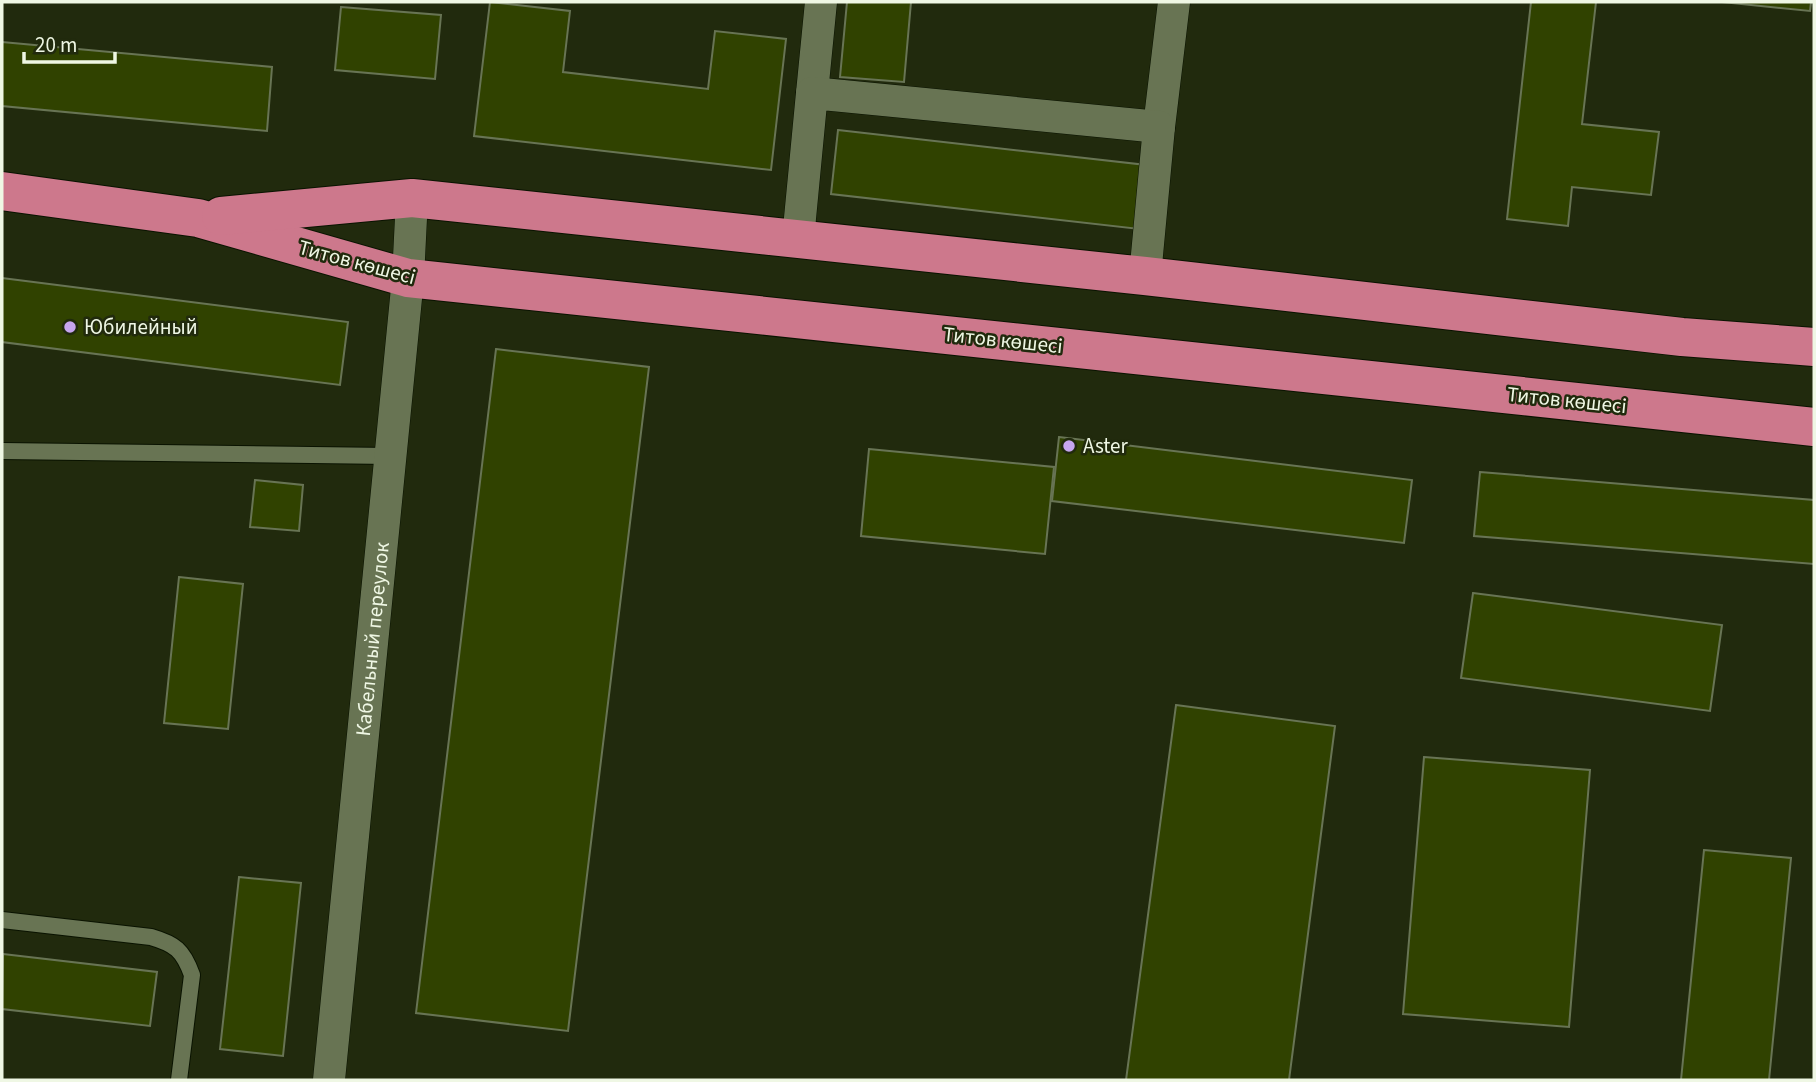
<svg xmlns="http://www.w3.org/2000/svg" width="1816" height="1082" font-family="'Source Sans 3',sans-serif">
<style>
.building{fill:#304200;stroke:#687454;stroke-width:2}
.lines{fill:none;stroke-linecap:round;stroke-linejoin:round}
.lane-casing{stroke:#0a1300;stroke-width:18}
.street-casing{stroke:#0a1300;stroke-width:33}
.highway-casing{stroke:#0a1300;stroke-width:40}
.lane{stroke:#687453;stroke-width:16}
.street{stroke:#687453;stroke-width:32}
.highway{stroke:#cd788c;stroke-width:38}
.poi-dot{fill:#c7a6ef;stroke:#212a0d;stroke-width:2.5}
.labels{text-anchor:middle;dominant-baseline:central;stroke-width:5;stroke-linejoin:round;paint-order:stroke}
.street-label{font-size:21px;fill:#eff7e4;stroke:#212a0d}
.poi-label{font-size:21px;fill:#eff7e4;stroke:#212a0d;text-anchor:start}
</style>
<rect width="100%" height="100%" fill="#212a0d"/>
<g class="building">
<polygon points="490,2 570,11 563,72 708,89 715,31 786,39 771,170 474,136"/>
<polygon points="847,2 911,2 904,82 840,77"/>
<polygon points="1531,2 1596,2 1582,124 1659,132 1651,195 1572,187 1568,226 1507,219"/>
<polygon points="1722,2 1811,2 1810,11"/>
<polygon points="341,7 441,15 435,79 335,70"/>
<polygon points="2,42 272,67 267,131 2,106"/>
<polygon points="838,130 1146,165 1139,229 831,194"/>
<polygon points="2,278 348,322 340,385 2,342"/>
<polygon points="496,349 649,367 568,1031 416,1013"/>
<polygon points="1059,437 1412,480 1404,543 1052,501"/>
<polygon points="869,449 1054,467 1045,554 861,536"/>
<polygon points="1480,472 1814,500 1814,564 1474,536"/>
<polygon points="255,480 303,485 299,531 250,527"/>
<polygon points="179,577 243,584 228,729 164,723"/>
<polygon points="1473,593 1722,625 1710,711 1461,678"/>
<polygon points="1176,705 1335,726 1289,1080 1126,1080"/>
<polygon points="1424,757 1590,770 1569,1027 1403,1014"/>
<polygon points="1704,850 1791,858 1769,1080 1681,1080"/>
<polygon points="239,877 301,883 283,1056 220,1049"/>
<polygon points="3,954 157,972 150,1026 2,1009"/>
</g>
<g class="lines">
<defs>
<g id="lane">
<polyline points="2,451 390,456"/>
<path d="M 2,920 L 151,937 C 175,944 183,950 192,975 L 179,1080"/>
</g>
<g id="street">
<polyline points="812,93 821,2"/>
<polyline points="1159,127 1174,2"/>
<polyline points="798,239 812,93 1159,127 1145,276"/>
<path id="s1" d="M 329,1080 L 408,278 L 412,198"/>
</g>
<g id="highway">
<polyline points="2,191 198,218 408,278 1814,427"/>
<polyline points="221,216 412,198 1145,276 1682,337 1814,347"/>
</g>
</defs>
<use href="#lane" class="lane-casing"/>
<use href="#street" class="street-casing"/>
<use href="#highway" class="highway-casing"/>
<use href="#lane" class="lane"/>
<use href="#street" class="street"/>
<use href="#highway" class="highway"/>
</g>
<g class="poi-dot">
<circle cx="70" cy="327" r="7"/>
<circle cx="1069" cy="446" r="7"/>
</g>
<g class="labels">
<g class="street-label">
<text transform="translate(357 262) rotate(15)">Титов көшесі</text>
<text transform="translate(1003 340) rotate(6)">Титов көшесі</text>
<text transform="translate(1567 400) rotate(6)">Титов көшесі</text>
<text stroke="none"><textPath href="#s1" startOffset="443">Кабельный переулок</textPath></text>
</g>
<g class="poi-label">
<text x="84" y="327">Юбилейный</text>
<text x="1083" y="446">Aster</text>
</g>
</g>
<rect width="1816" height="1082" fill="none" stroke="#eff7e4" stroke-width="7"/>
<path d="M24 52v10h91v-10" fill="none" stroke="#eff7e4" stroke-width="3.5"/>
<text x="35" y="52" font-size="21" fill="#eff7e4" stroke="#212a0d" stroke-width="5" paint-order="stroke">20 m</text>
</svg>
